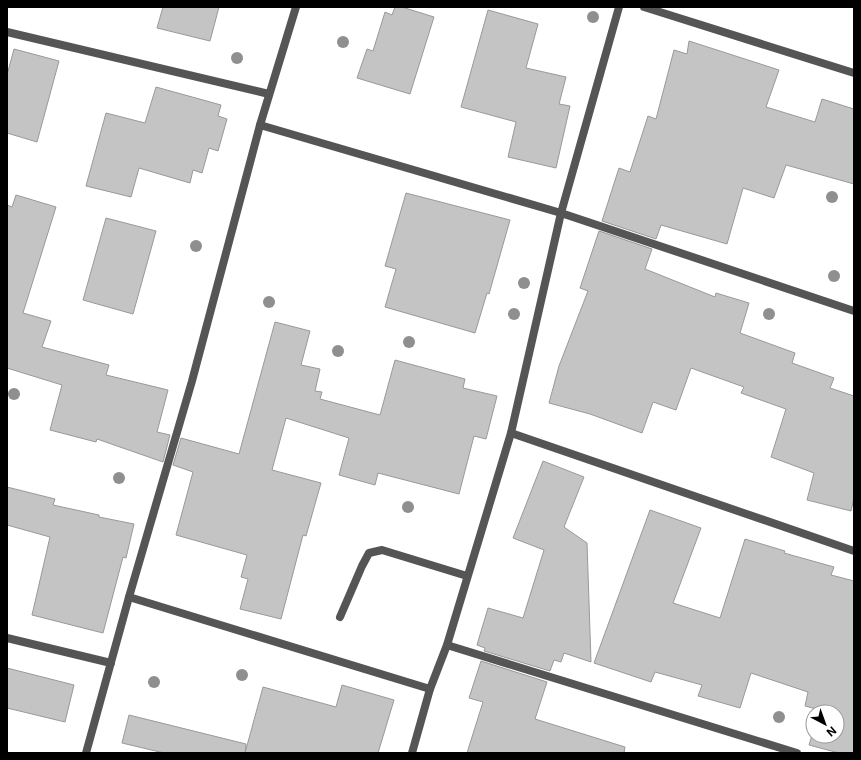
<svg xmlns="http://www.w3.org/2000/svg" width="861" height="760" font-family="Inter,sans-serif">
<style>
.building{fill:#c4c4c4;stroke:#999}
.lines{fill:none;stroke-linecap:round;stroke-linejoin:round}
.lane{stroke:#555;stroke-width:8}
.street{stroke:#555;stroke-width:8}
.tree{fill:#8f8f8f}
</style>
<rect width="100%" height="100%" fill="#fff"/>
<g class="building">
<polygon points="163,7 219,7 210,41 157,28"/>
<polygon points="395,7 402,7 434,17 410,94 357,78 367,49 373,51 385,12 392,15"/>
<polygon points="488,10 538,24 526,68 566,77 559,104 570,106 556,168 508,157 516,122 461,107"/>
<polygon points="689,41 779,70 766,107 815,122 822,99 854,109 854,184 786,165 774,198 743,188 727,244 661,225 656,239 602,221 619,168 630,172 648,116 656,119 674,50 687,54"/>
<polygon points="14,49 59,61 37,142 7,133 7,75"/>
<polygon points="156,87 221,105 218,116 227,119 218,151 209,148 202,173 193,170 190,183 139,168 131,197 86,186 106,113 145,123"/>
<polygon points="406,193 510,220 489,294 487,293 475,333 385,307 396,269 385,266"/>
<polygon points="16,195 56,207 23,313 51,321 42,347 109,365 106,375 168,390 157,432 170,435 163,462 97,439 96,442 50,430 62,385 7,368 7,205 12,207"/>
<polygon points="106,218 156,231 133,314 83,300"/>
<polygon points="599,231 652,249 645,269 715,297 716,293 749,303 740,333 795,353 792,363 834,378 830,388 854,396 854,498 851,511 807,500 814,473 771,457 786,409 741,393 744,387 691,368 676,410 653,402 642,433 590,414 549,403 559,366 588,291 580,288"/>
<polygon points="275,322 310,331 301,365 320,369 315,391 322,392 320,399 380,415 395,360 465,379 463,388 497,396 486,439 474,436 459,494 378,473 375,485 339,475 349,438 286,418 272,470 321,483 306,536 303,535 281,619 240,609 248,579 241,577 247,555 176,535 193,472 173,465 181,438 239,454"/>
<polygon points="543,461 584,477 564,527 587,543 591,662 564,653 561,662 554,660 550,671 484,651 485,648 477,645 488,608 523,618 544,550 513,538"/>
<polygon points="7,487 55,499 53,505 99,515 99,517 134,524 126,558 123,557 103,633 32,615 50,537 7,525"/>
<polygon points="650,510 701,528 673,603 720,618 745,539 785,551 784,553 834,567 831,575 854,581 854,753 839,753 809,745 813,732 813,736 837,736 837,712 819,712 820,710 805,706 808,692 751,673 740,708 698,696 702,685 655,672 651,682 594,663"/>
<polygon points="481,661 547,682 535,719 625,747 624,753 467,753 483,702 469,698"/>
<polygon points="7,668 74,685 65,722 7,708"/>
<polygon points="342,685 394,700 378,753 245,753 263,687 336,707"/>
<polygon points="129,715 246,744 245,753 164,753 122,743"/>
</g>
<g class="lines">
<polyline class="lane" points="340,617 362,566 369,553 382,550 467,576"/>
<g class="street">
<polyline points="644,7 854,73"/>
<polyline points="7,32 269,94"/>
<polyline points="260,125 561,213 854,311"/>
<polyline points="511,433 854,551"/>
<polyline points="129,597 430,689"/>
<polyline points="7,638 111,663"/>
<polyline points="447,645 797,753"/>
<polyline points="86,753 129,597 192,381 260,125 296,7"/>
<polyline points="412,753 430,689 447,645 511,433 561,213 619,7"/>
</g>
</g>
<g class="tree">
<circle cx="593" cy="17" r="6"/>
<circle cx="343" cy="42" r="6"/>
<circle cx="237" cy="58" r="6"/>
<circle cx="832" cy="197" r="6"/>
<circle cx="196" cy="246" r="6"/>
<circle cx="834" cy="276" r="6"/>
<circle cx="524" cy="283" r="6"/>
<circle cx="269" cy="302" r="6"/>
<circle cx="514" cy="314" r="6"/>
<circle cx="769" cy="314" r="6"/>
<circle cx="409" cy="342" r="6"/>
<circle cx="338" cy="351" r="6"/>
<circle cx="14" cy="394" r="6"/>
<circle cx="119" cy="478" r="6"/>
<circle cx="408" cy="507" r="6"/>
<circle cx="242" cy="675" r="6"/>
<circle cx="154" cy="682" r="6"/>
<circle cx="779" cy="717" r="6"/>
</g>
<rect width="861" height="760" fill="none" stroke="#000000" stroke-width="16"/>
<g transform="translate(825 724) rotate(139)"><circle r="19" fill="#ffffff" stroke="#999999"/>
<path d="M0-3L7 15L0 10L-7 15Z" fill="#000000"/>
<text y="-6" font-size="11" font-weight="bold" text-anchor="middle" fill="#000000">N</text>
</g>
</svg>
